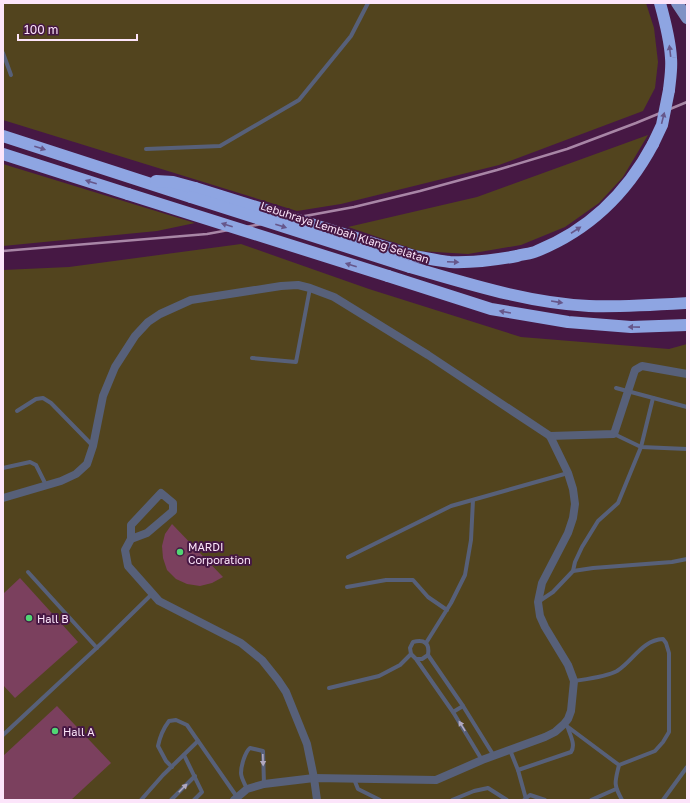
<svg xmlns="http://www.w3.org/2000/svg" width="690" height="803" font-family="'Golos Text',sans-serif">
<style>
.green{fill:#52441e}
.building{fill:#7b405e}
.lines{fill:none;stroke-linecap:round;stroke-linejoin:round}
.lane{stroke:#576079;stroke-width:4}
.street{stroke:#576079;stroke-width:8}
.primary{stroke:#7f91c5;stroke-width:12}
.highway{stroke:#8ea5e2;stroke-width:12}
.rail{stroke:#a886a6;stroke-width:2.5}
.highway-bridge{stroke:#8ea5e2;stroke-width:12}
.oneway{fill:#66578b}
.oneway2{fill:#b2a9c0}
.poi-dot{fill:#51d674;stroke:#461844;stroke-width:1.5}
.labels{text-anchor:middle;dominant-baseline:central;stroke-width:4;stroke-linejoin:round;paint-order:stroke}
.street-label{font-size:11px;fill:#fce5fa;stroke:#461844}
.poi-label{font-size:11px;fill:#fce5fa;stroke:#461844;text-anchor:start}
</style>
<rect width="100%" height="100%" fill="#461844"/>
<g class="green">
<polygon points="3,3 646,3 654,28 658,62 655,88 643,111 499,165 341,204 297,211 3,120"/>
<polygon points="648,135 623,177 599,203 565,227 521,245 468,254 419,251 348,227 477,197"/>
<polygon points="3,164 195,223 157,231 3,246"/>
<polygon points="241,244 369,289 521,337 669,349 687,344 687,800 3,800 3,270 69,267"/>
</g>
<g class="building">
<polygon points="172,524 223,577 212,583 200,586 187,584 176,579 167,570 163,558 162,546 165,534"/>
<polygon points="20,578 78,642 15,698 3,685 3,594"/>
<polygon points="57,706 111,763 71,800 3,800 3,756"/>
</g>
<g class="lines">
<g class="lane">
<polyline points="3,53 11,75"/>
<polyline points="146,149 220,146 299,100 351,36 368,3"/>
<polyline points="252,358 296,362 310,288"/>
<polyline points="616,388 687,407"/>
<polyline points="17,411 36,399 43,398 51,403 93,446"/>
<polyline points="614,434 641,447 687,449"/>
<polyline points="3,468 30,462 36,465 46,485"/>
<polyline points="348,557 451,506 568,473"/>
<polyline points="573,571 593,568 672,562 687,559"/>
<polyline points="28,572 97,648"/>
<polyline points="347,587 386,580 413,580 428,597 447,610"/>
<polyline points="538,602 553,592 573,571 575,562 582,547 598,521 618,503 641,447 653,398"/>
<polyline points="426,643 451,603 465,575 471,540 473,500"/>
<polyline points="428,655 463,706 494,756"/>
<path d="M 416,659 L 422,659 L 428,655 C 430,643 424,639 413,642 L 410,648 L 411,654 L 416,659 L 453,712 L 482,760"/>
<path d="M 574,681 C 587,679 606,677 617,671 C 633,661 642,640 663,639 L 666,643 L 669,653 L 669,732 L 663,742 L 655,751 L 619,765"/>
<polyline points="329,688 379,676 400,665 411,654"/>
<polyline points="453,712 463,706"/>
<path d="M 564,724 L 619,765 C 615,782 613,784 622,800"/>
<polyline points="3,735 103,642 152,594"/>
<polyline points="510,750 518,770 526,799"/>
<polyline points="184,755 202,792 194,800"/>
<path d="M 172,767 L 166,761 L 158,746 C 160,736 163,729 169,721 L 176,720 L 187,725 L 237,797"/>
<path d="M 518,770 L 571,752 C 576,745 570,735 568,728"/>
<polyline points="354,779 358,789 380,800"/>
<path d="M 247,789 C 245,784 241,778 241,773 C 241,766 245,752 250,748 L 263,751 L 264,784"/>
<polyline points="141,800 163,775 198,741"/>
<polyline points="171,800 195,776"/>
<polyline points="452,800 474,791 488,788 507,800"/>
<polyline points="524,800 530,795 545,800"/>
<polyline points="591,800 616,789"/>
<polyline points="663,800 687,767"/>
</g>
<g class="street">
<polyline points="550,436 614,434 635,370 642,366 687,374"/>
<polyline points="3,498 61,481 76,474 87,464 93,446 103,396 115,367 135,336 148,322 160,314 191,300 281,286 298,285 310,288 334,297 428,355 550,436 568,473 573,489 575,504 573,518 568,533 542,583 538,602 540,616 545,627 568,665 574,681 571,711 568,719 564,724 555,732 545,737 482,760 436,780 314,778 264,784 247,789 234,800"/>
<polyline points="131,539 131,525 161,493 173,503 173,511 147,533 131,539 125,550 128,566 159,601 241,643 262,660 278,680 286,692 307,744 314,778 317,800"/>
</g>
<polyline class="primary" points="677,3 687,18"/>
<g class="highway">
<path d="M 660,3 C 665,21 670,40 671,58 C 672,69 670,80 669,90"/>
<polyline points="3,136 191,197"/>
<polyline points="3,154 128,194"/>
<polyline points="156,181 173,182 195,188"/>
<path d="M 414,256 C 426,258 438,261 450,262 C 473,263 495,260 517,256 C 523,254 531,254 537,251 C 589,230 627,193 653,144"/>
<path d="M 410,267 C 469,284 528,303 589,306 C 622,307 654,305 687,303"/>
<polyline points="388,276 491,309 568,322 631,327 687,325"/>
</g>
<polyline class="rail" points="3,251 207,234 354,207 420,191 497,170 567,149 636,123 687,102"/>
<g class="highway-bridge">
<polyline points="653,144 662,125 669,90"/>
<polyline points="195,188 414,256"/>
<polyline points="128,194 388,276"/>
<polyline points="191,197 410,267"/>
</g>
</g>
<defs><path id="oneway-solid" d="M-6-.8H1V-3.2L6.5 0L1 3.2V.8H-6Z"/></defs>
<g class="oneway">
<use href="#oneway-solid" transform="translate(670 51) rotate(-97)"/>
<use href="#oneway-solid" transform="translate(663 118) rotate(-76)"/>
<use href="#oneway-solid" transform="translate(40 148) rotate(18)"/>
<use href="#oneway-solid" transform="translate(91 182) rotate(-163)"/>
<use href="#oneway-solid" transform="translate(227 225) rotate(-162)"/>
<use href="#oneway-solid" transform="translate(281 226) rotate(18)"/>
<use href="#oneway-solid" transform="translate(576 230) rotate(-33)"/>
<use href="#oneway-solid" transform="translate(453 262) rotate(2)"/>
<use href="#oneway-solid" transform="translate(351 265) rotate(-162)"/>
<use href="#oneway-solid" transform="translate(557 302) rotate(9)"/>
<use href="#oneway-solid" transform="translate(505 312) rotate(-170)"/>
<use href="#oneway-solid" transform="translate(634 327) rotate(-179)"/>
</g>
<g class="oneway2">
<use href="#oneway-solid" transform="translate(462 726) rotate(-122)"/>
<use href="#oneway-solid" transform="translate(263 760) rotate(88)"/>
<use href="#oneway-solid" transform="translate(183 788) rotate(-45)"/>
</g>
<g class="poi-dot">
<circle cx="180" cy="552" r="4"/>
<circle cx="29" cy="618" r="4"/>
<circle cx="55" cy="731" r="4"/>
</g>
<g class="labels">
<g class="street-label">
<text transform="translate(345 232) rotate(18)">Lebuhraya Lembah Klang Selatan</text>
</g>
<g class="poi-label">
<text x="188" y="546">MARDI<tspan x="188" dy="13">Corporation</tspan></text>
<text x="37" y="618">Hall B</text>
<text x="63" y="731">Hall A</text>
</g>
</g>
<rect width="690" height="803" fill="none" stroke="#fce5fa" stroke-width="8"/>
<path d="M18 34v6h119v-6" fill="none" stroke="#fce5fa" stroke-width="2"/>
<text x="24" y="34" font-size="12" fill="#fce5fa" stroke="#461844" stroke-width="3" paint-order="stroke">100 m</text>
</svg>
